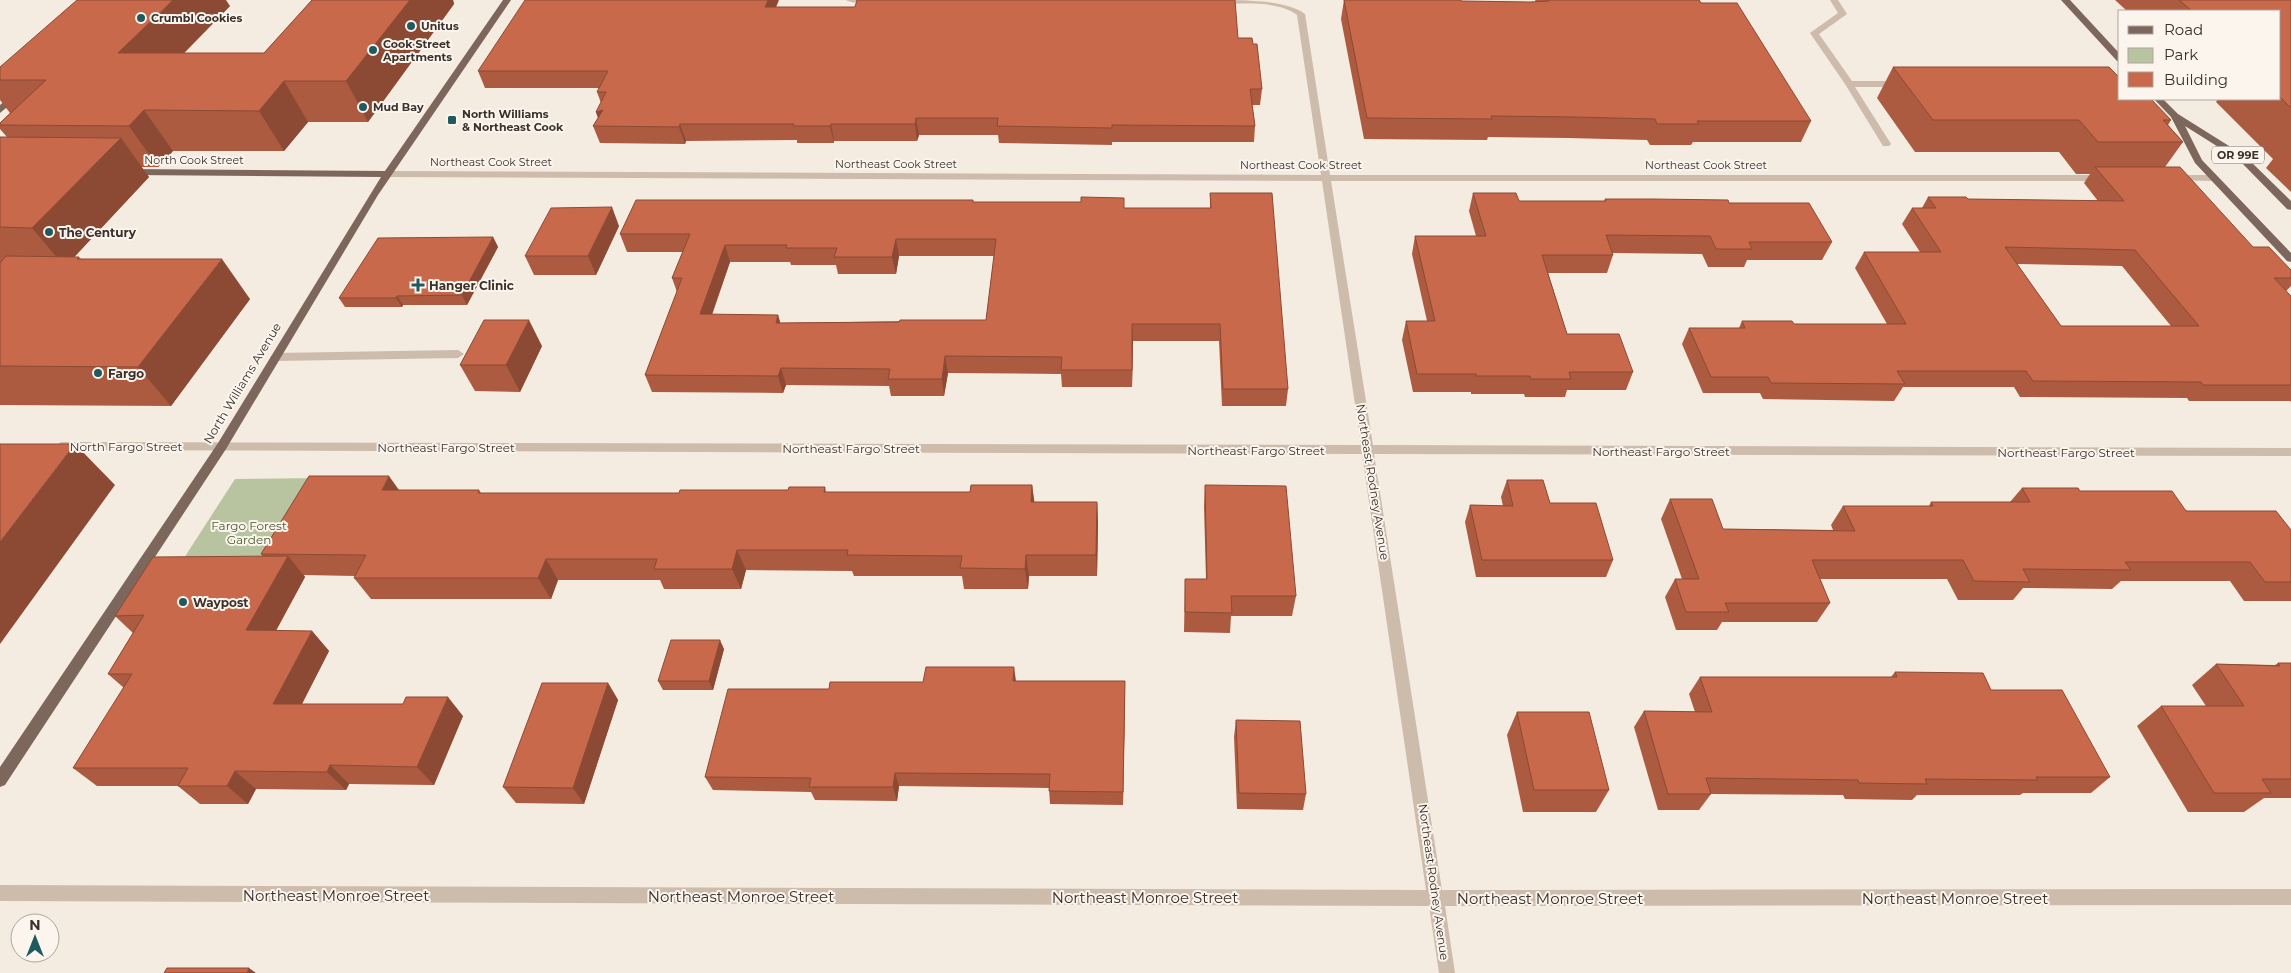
<svg xmlns="http://www.w3.org/2000/svg" width="2291" height="973" font-family="Montserrat,sans-serif">
<style>
.green{fill:#b8c4a0}
.lines{fill:none;stroke-linecap:round;stroke-linejoin:round}
.minor{fill:#cdbbac;fill-rule:evenodd}
.major{fill:#7d675c;fill-rule:evenodd}
.wall{fill:#ac5a40;fill-rule:evenodd}
.shaded-wall{fill:#8c4a34}
.building{fill:#c8694b;stroke:#8c4a34;fill-rule:evenodd}
.poi-dot{fill:#1f5a5e;stroke:#fbf5ee;stroke-width:2}
.labels{text-anchor:middle;dominant-baseline:central;stroke-width:4;stroke-linejoin:round;paint-order:stroke}
.far-poi-label{font-size:11px;font-weight:bold;fill:#3b302b;stroke:#fbf5ee;text-anchor:start}
.shield{fill:#fbf5ee;stroke:#756b66;stroke-width:1}
.shield-label{font-size:11px;font-weight:bold;fill:#3b302b}
.far-street-label{font-size:11px;fill:#3b302b;stroke:#fbf5ee}
.poi-label{font-size:12px;font-weight:bold;fill:#3b302b;stroke:#fbf5ee;text-anchor:start}
.street-label{font-size:12px;fill:#3b302b;stroke:#fbf5ee}
.park-label{font-size:12px;fill:#4a5a2e;stroke:#fbf5ee}
.near-street-label{font-size:15px;fill:#3b302b;stroke:#fbf5ee}
</style>
<rect width="100%" height="100%" fill="#f4ebe1"/>
<polygon class="green" points="326,478 272,572 175,572 235,479"/>
<g class="lines">
<g class="minor">
<path d="M 846,0 L 876,0 C 870,4 852,4 846,0 Z"/>
<path d="M 1218,0 C 1242,0 1288,0 1305,14 L 1330,175 L 2103,175 L 2108,178 L 2103,181 L 1331,181 L 1373,445 L 2291,448 L 2291,456 L 1374,454 L 1442,890 L 2291,889 L 2291,905 L 1445,906 L 1455,973 L 1439,973 L 1429,906 L 0,901 L 0,885 L 1426,890 L 1362,454 L 61,450 L 55,446 L 61,442 L 1361,445 L 1322,181 L 388,177 L 383,174 L 388,171 L 1321,175 L 1297,15 C 1278,0 1243,4 1220,4 L 1216,2 Z"/>
<polygon points="1830,0 1838,0 1847,14 1819,34 1852,81 1901,81 1905,84 1901,87 1855,87 1891,144 1889,146 1883,146 1845,84 1810,33 1838,13"/>
<polygon points="2173,175 2213,175 2218,178 2213,181 2170,180 2170,176"/>
<polygon points="458,350 464,354 458,358 276,361 270,357 276,353"/>
</g>
<g class="major">
<polygon points="503,0 511,0 378,195 226,449 5,785 0,787 0,767 218,443 381,177 130,175 125,172 130,169 385,171"/>
<polygon points="2061,0 2070,0 2120,54 2120,62 2117,61"/>
<polygon points="15,93 20,96 18,98 0,113 0,105"/>
<polygon points="2154,99 2163,99 2178,114 2245,156 2291,201 2291,210 2287,209 2239,160 2185,126 2202,160 2291,253 2291,262 2287,261 2195,163 2171,117"/>
</g>
</g>
<g class="wall">
<polygon points="312,0 453,0 454,4 368,122 308,122 284,151 173,151 158,167 141,167 149,177 74,257 79,257 81,259 250,299 171,406 0,405 0,137 7,137 0,129 0,123 10,113 0,100 0,67 230,6 184,53 264,53"/>
<polygon points="1344,0 1536,2 1535,0 1699,0 1701,3 1811,121 1801,142 1693,142 1691,145 1650,145 1647,140 1568,138 1488,137 1487,140 1364,139 1341,19"/>
<polygon points="2115,0 2291,0 2291,192 2266,168 2273,159 2216,102 2218,99 2280,99 2280,11 2127,11"/>
<polygon points="776,7 1238,38 1253,44 1262,89 1260,105 1252,105 1255,126 1254,142 1112,142 1112,145 999,143 998,135 919,135 917,141 834,141 834,143 797,143 797,140 686,141 685,144 600,143 593,126 598,118 596,112 601,103 597,92 599,88 485,88 478,71"/>
<path d="M 1893,67 L 2120,99 L 2171,120 L 2168,125 L 2183,142 L 2165,167 L 2253,247 L 2291,270 L 2291,286 L 2286,291 L 2291,296 L 2291,402 L 2290,401 L 2189,401 L 2187,398 L 2020,397 L 2014,387 L 1903,387 L 1894,401 L 1763,399 L 1760,393 L 1703,393 L 1682,344 L 1689,328 L 1739,328 L 1742,321 L 1794,324 L 1887,324 L 1855,268 L 1864,252 L 1920,252 L 1902,224 L 1912,208 L 1922,208 L 1928,197 L 1968,199 L 2098,201 L 2084,183 L 2090,174 L 2076,174 L 2059,152 L 1915,152 L 1877,98 ZM 2017,264 L 2122,266 L 2171,326 L 2061,326 Z"/>
<path d="M 1210,193 L 1288,389 L 1286,406 L 1222,406 L 1219,341 L 1133,341 L 1132,387 L 1062,387 L 1061,374 L 948,373 L 944,396 L 891,396 L 889,386 L 786,385 L 783,393 L 652,392 L 645,375 L 677,292 L 672,278 L 683,252 L 627,252 L 620,234 L 973,200 L 973,202 L 1124,208 L 1210,208 ZM 899,256 L 994,256 L 986,320 L 780,323 L 778,315 L 712,315 L 730,262 L 790,262 L 791,265 L 836,265 L 838,274 L 896,274 Z"/>
<polygon points="1473,193 1519,201 1604,201 1605,199 1729,203 1832,242 1822,260 1747,260 1744,267 1708,267 1702,254 1613,253 1613,255 1607,273 1548,273 1567,334 1633,372 1626,390 1567,390 1565,397 1525,397 1524,394 1471,394 1471,392 1413,392 1402,340 1406,321 1427,321 1412,254 1415,236 1476,236 1469,211"/>
<polygon points="619,226 596,275 534,275 525,256"/>
<polygon points="493,237 498,247 467,305 403,305 402,307 345,307 339,298"/>
<polygon points="542,346 520,392 475,391 460,365"/>
<polygon points="1507,480 1550,503 1613,560 1606,577 1476,577 1465,522 1470,505 1503,506 1501,497"/>
<polygon points="1032,485 1034,502 1097,502 1098,523 1097,576 1029,576 1028,589 964,589 962,576 854,576 852,571 746,570 741,589 664,589 660,580 558,580 551,599 371,599 354,578 356,576 304,575 305,577 276,631 312,631 329,651 302,704 463,716 434,785 349,784 346,790 256,789 248,804 200,804 178,786 97,786 73,768 124,688 108,674 133,633 115,616 263,557 261,554 399,490 479,490 481,493 679,493 788,490 825,487 826,492 970,492"/>
<polygon points="1205,485 1296,596 1292,616 1231,616 1230,633 1184,632 1185,579 1206,579 1204,506"/>
<polygon points="2022,488 2080,491 2291,530 2291,601 2244,601 2230,581 2121,581 2112,589 2023,588 2013,600 1958,600 1947,579 1820,579 1830,603 1817,622 1722,622 1717,630 1676,630 1665,597 1675,579 1682,579 1661,519 1670,499 1723,529 1833,530 1831,525 1843,506 1929,506 1931,502 2010,502"/>
<polygon points="724,649 713,690 663,690 658,681"/>
<polygon points="2278,663 2291,663 2291,798 2264,798 2244,812 2188,812 2137,726 2161,706 2206,706 2192,685 2216,664 2275,665"/>
<polygon points="1895,672 1991,690 2110,777 2091,793 2023,793 2020,795 1917,795 1912,800 1845,799 1843,795 1711,794 1699,810 1658,810 1634,727 1644,711 1695,712 1689,694 1700,677 1891,677"/>
<polygon points="1016,681 1125,696 1123,805 1050,804 1049,788 899,786 897,801 815,800 811,792 713,790 705,777 829,689"/>
<polygon points="608,683 618,700 584,804 516,803 503,787"/>
<polygon points="1517,712 1609,790 1596,812 1523,812 1507,735"/>
<polygon points="1236,720 1306,794 1303,810 1237,809 1234,737"/>
</g>
<g class="shaded-wall">
<polygon points="173,0 226,0 230,6 145,93 118,53"/>
<polygon points="410,0 453,0 454,4 368,122 346,81"/>
<polygon points="768,0 779,0 769,24 765,7"/>
<polygon points="284,81 308,122 284,151 259,111"/>
<polygon points="144,110 173,151 158,167 129,126"/>
<polygon points="603,110 601,126 596,112"/>
<polygon points="916,118 919,135 917,141 915,124"/>
<polygon points="680,124 686,141 685,144 679,127"/>
<polygon points="831,124 834,141 834,143 830,126"/>
<polygon points="121,138 149,177 65,267 32,228"/>
<polygon points="612,207 619,226 596,275 588,256"/>
<polygon points="493,237 498,247 467,305 462,295"/>
<polygon points="896,239 899,256 896,274 892,257"/>
<polygon points="725,245 730,262 706,331 700,314"/>
<polygon points="222,259 250,299 171,406 138,367"/>
<polygon points="397,296 403,305 402,307 396,298"/>
<polygon points="778,315 783,332 776,323"/>
<polygon points="529,320 542,346 520,392 506,365"/>
<polygon points="1132,324 1133,341 1132,387"/>
<polygon points="945,356 948,373 944,396 942,379"/>
<polygon points="781,368 786,385 783,393 778,376"/>
<polygon points="75,444 115,485 0,644 0,542"/>
<polygon points="389,476 404,497 382,490"/>
<polygon points="1032,485 1035,506 1031,502"/>
<polygon points="1097,502 1098,523 1097,576 1096,555"/>
<polygon points="737,550 746,570 741,589 732,569"/>
<polygon points="1026,555 1029,576 1028,589 1025,569"/>
<polygon points="288,556 305,577 265,650 246,630"/>
<polygon points="546,559 558,580 551,599 538,578"/>
<polygon points="312,631 329,651 292,723 273,704"/>
<polygon points="720,640 724,649 713,690 709,681"/>
<polygon points="1014,667 1016,681 1013,681"/>
<polygon points="1125,681 1125,696 1123,805 1123,792"/>
<polygon points="608,683 618,700 584,804 573,788"/>
<polygon points="448,697 463,716 434,785 417,767"/>
<polygon points="330,765 349,784 346,790 327,772"/>
<polygon points="235,771 256,789 248,804 227,786"/>
<polygon points="895,773 899,786 897,801 893,787"/>
<polygon points="249,968 256,973 247,973"/>
</g>
<g class="building">
<polygon points="77,0 173,0 118,53 264,53 312,0 410,0 346,81 284,81 259,111 144,110 129,126 0,125 0,123 46,80 0,80 0,67"/>
<polygon points="525,0 768,0 765,7 855,7 857,0 1235,0 1238,38 1252,38 1253,44 1257,44 1262,89 1250,89 1255,126 1112,125 1112,128 997,126 998,118 916,118 915,124 831,124 830,126 793,126 794,124 680,124 679,127 593,126 603,110 596,112 606,92 597,92 608,71 478,71"/>
<polygon points="1344,0 1461,0 1461,1 1530,2 1549,1 1549,0 1699,0 1701,3 1737,3 1811,121 1697,121 1699,124 1657,124 1655,119 1574,117 1491,116 1492,119 1367,118"/>
<polygon points="2179,0 2291,0 2291,108 2280,97 2280,11 2192,11"/>
<polygon points="1893,67 2109,67 2120,78 2120,99 2151,99 2171,120 2163,120 2183,142 2098,142 2079,120 1933,120"/>
<polygon points="0,137 121,138 32,228 0,227"/>
<path d="M 2095,167 L 2180,167 L 2253,247 L 2269,247 L 2291,270 L 2291,278 L 2274,278 L 2291,296 L 2291,385 L 2203,385 L 2201,382 L 2033,381 L 2026,371 L 1897,371 L 1905,384 L 1771,383 L 1768,377 L 1711,377 L 1689,328 L 1745,328 L 1742,321 L 1792,321 L 1794,324 L 1906,324 L 1864,252 L 1941,252 L 1912,208 L 1936,208 L 1928,197 L 1966,197 L 1968,199 L 2124,201 ZM 2005,247 L 2135,250 L 2199,326 L 2061,326 Z"/>
<path d="M 1210,193 L 1272,193 L 1288,389 L 1223,389 L 1220,324 L 1132,324 L 1132,370 L 1061,370 L 1062,357 L 945,356 L 942,379 L 888,379 L 890,369 L 781,368 L 778,376 L 645,375 L 682,278 L 672,278 L 690,234 L 620,234 L 636,200 L 973,200 L 973,202 L 1081,202 L 1081,197 L 1124,198 L 1124,208 L 1211,208 ZM 896,239 L 996,239 L 986,320 L 900,320 L 899,322 L 776,323 L 778,315 L 700,314 L 725,245 L 787,245 L 786,248 L 837,248 L 834,257 L 892,257 Z"/>
<polygon points="1473,193 1516,193 1519,201 1606,201 1605,199 1653,199 1728,200 1729,203 1809,203 1832,242 1749,242 1752,249 1716,249 1710,236 1606,235 1613,255 1542,255 1567,334 1619,334 1633,372 1569,372 1571,379 1531,379 1530,376 1476,376 1476,374 1417,374 1406,321 1435,321 1415,236 1486,236"/>
<polygon points="612,207 588,256 525,256 551,208"/>
<polygon points="493,237 462,295 397,296 396,298 339,298 378,238"/>
<polygon points="6,256 79,257 77,259 222,259 138,367 0,366 0,263"/>
<polygon points="484,320 529,320 506,365 460,365"/>
<polygon points="0,444 75,444 0,542"/>
<polygon points="309,476 389,476 382,490 479,490 478,493 679,493 680,490 788,490 789,487 825,487 824,492 970,492 971,485 1032,485 1031,502 1097,502 1096,555 1026,555 1025,569 960,568 962,556 847,555 848,550 737,550 732,569 654,569 657,559 546,559 538,578 354,578 366,555 261,554"/>
<polygon points="1507,480 1543,480 1550,503 1596,503 1613,560 1482,560 1470,505 1513,506"/>
<polygon points="1205,485 1286,486 1296,596 1231,596 1232,613 1185,612 1185,579 1207,579"/>
<polygon points="2022,488 2078,488 2080,491 2172,491 2186,511 2276,511 2291,530 2291,582 2265,582 2250,562 2125,562 2131,570 2023,569 2030,582 1974,581 1963,560 1812,560 1830,603 1725,603 1729,612 1686,612 1675,579 1699,579 1670,499 1712,499 1723,529 1855,531 1843,506 1933,506 1931,502 2030,502"/>
<polygon points="288,556 246,630 312,631 273,704 403,704 406,697 448,697 417,767 330,765 327,772 235,771 227,786 178,786 188,768 73,768 132,674 108,674 144,615 115,616 153,557"/>
<polygon points="671,640 720,640 709,681 658,681"/>
<polygon points="2278,663 2291,663 2291,779 2262,779 2271,793 2214,793 2161,706 2244,706 2216,664 2280,666"/>
<polygon points="926,667 1014,667 1013,681 1125,681 1123,792 1049,791 1050,774 895,773 893,787 809,787 811,778 705,777 728,689 829,689 830,682 923,682"/>
<polygon points="1895,672 1983,673 1991,690 2062,690 2110,777 2036,777 2038,780 1925,779 1927,784 1859,783 1858,780 1706,778 1711,794 1668,794 1644,711 1712,712 1700,677 1897,677"/>
<polygon points="542,683 608,683 573,788 503,787"/>
<polygon points="1517,712 1589,712 1609,790 1534,790"/>
<polygon points="1236,720 1300,721 1306,794 1239,793"/>
<polygon points="167,968 249,968 247,973 164,973"/>
</g>
<g class="poi-dot">
<circle cx="141" cy="18" r="5"/>
<circle cx="411" cy="26" r="5"/>
<circle cx="373" cy="50" r="5"/>
<circle cx="363" cy="107" r="5"/>
<rect x="447" y="115" width="10" height="10" rx="2.5"/>
<circle cx="49" cy="232" r="5"/>
<path d="M415.5 277.5h5v5h5v5h-5v5h-5v-5h-5v-5h5z"/>
<circle cx="98" cy="373" r="5"/>
<circle cx="183" cy="602" r="5"/>
</g>
<g class="labels">
<g class="far-poi-label">
<text x="151" y="18">Crumbl Cookies</text>
<text x="421" y="26">Unitus</text>
<text x="383" y="44">Cook Street<tspan x="383" dy="13">Apartments</tspan></text>
<text x="373" y="107">Mud Bay</text>
<text x="462" y="114">North Williams<tspan x="462" dy="13">&amp; Northeast Cook</tspan></text>
</g>
<rect class="shield" x="2212" y="146.5" width="52" height="17" rx="4"/>
<g class="shield-label">
<text x="2238" y="155">OR 99E</text>
</g>
<g class="far-street-label">
<text x="194" y="160">North Cook Street</text>
<text x="491" y="162">Northeast Cook Street</text>
<text x="896" y="164">Northeast Cook Street</text>
<text x="1301" y="165">Northeast Cook Street</text>
<text x="1706" y="165">Northeast Cook Street</text>
</g>
<g class="poi-label">
<text x="59" y="232">The Century</text>
<text x="429" y="285">Hanger Clinic</text>
<text x="108" y="373">Fargo</text>
<text x="193" y="602">Waypost</text>
</g>
<g class="street-label">
<text transform="translate(242 383) rotate(-59)">North Williams Avenue</text>
<text x="126" y="446">North Fargo Street</text>
<text x="446" y="447">Northeast Fargo Street</text>
<text x="851" y="448">Northeast Fargo Street</text>
<text x="1256" y="450">Northeast Fargo Street</text>
<text x="1661" y="451">Northeast Fargo Street</text>
<text x="2066" y="452">Northeast Fargo Street</text>
<text transform="translate(1373 482) rotate(81)">Northeast Rodney Avenue</text>
<text transform="translate(1434 882) rotate(82)">Northeast Rodney Avenue</text>
</g>
<g class="park-label">
<text x="249" y="525">Fargo Forest<tspan x="249" dy="14">Garden</tspan></text>
</g>
<g class="near-street-label">
<text x="336" y="895">Northeast Monroe Street</text>
<text x="741" y="896">Northeast Monroe Street</text>
<text x="1145" y="897">Northeast Monroe Street</text>
<text x="1550" y="898">Northeast Monroe Street</text>
<text x="1955" y="898">Northeast Monroe Street</text>
</g>
</g>
<rect x="2118" y="10" width="162" height="90" fill="#fbf5ee" stroke="#aea6a0"/>
<rect x="2128" y="26" width="25" height="8" fill="#7d675c" stroke="#aea6a0"/>
<text x="2164" y="35" font-size="15" fill="#3b302b">Road</text>
<rect x="2128" y="48" width="25" height="15" fill="#b8c4a0" stroke="#aea6a0"/>
<text x="2164" y="60" font-size="15" fill="#3b302b">Park</text>
<rect x="2128" y="72" width="25" height="15" fill="#c8694b" stroke="#aea6a0"/>
<text x="2164" y="85" font-size="15" fill="#3b302b">Building</text>
<g transform="translate(35 938)"><circle r="24" fill="#fbf5ee" stroke="#aea6a0"/>
<path d="M0-4L9 19L0 12L-9 19Z" fill="#1f5a5e"/>
<text y="-8" font-size="14" font-weight="bold" text-anchor="middle" fill="#3b302b">N</text>
</g>
</svg>
